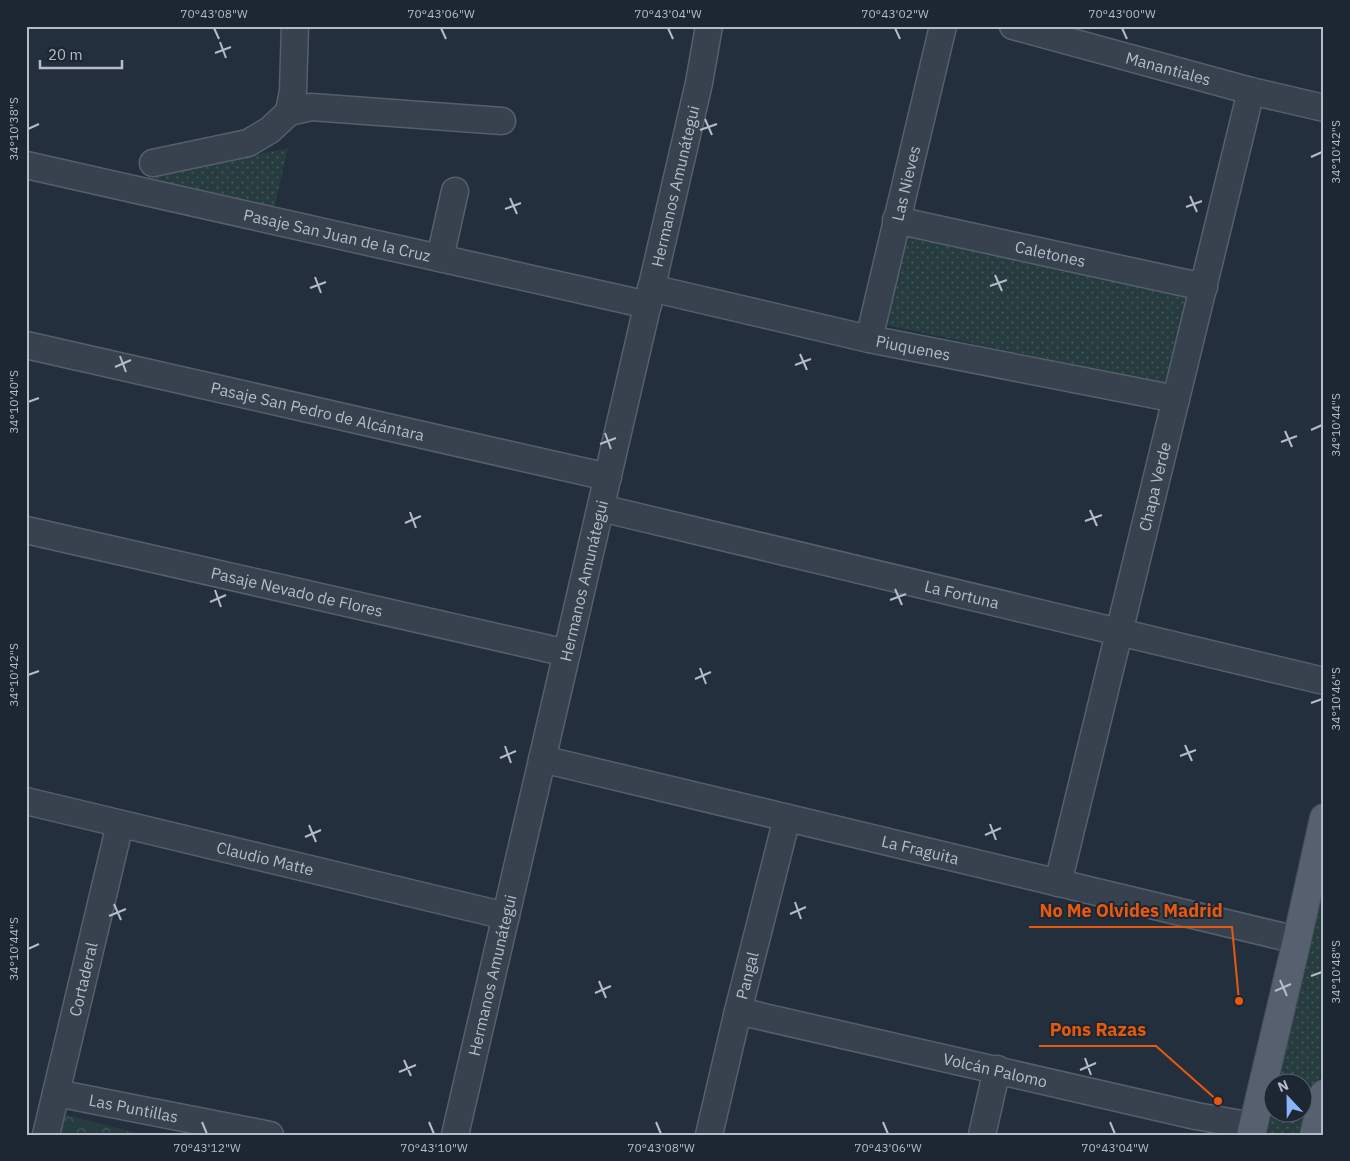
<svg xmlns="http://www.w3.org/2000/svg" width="1350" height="1161" font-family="'IBM Plex Sans',sans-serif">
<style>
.grass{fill:url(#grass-dots);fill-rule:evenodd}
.park{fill:url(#park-crowns)}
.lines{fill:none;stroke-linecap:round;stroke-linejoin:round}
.minor-casing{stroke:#565f6c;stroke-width:29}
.primary-casing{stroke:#414a57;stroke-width:30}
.minor{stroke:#38414e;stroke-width:26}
.primary{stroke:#56606e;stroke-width:28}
.ticks{fill:none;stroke:#b4bcc9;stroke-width:2}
.labels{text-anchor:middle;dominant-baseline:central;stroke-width:4;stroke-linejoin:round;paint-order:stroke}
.street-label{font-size:16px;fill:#b4bcc9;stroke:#1d2633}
.leader{fill:none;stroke:#e8590c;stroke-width:2}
.callout-dot{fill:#e8590c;stroke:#1d2633;stroke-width:2}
.callout-label{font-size:18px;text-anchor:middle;font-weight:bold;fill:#e8590c;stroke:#1d2633;stroke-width:4;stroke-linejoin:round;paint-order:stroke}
.neatline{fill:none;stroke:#b4bcc9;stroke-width:2}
.ticks-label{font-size:12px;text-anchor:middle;fill:#b4bcc9}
</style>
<defs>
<pattern id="grass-dots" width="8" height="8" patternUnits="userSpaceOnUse" patternTransform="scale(1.25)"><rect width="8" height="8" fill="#263c3f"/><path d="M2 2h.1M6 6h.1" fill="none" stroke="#435659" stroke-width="1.8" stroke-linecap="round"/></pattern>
<pattern id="park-crowns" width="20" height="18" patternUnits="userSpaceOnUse" patternTransform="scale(1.25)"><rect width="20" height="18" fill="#263c3f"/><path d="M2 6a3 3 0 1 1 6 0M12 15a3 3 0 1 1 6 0" fill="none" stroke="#435659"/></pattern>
</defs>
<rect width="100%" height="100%" fill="#242f3e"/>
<g class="grass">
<polygon points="288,148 273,214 145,186 148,177"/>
<polygon points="899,232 1191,295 1169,385 877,323"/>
<path d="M 1324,855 L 1324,1059 L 1305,1135 L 1253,1135 ZM 1272,1084 L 1302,1084 L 1302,1114 L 1272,1114 Z"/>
</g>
<polygon class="park" points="56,1112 144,1135 50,1135"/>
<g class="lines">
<defs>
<g id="minor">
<polyline points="295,26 293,91 289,112 311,107 502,121"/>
<path id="s1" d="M 1013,26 L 1251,91 L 1324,108"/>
<polyline points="153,163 248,143 270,130 289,112"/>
<path id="s2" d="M 26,165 L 648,305"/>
<path id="s3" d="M 896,220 L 1204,287"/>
<polyline points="440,258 455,191"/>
<path id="s4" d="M 651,288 L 869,339 L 1176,399"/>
<path id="s5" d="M 869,339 L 943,26"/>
<path id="s6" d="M 26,345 L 608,477"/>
<path id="s7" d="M 601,508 L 1324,681"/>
<path id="s8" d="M 26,530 L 567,653"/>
<path id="s9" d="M 542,759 L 1297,940"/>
<path id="s10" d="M 26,801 L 506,916"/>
<path id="s11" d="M 1058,883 L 1251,91"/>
<path id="s12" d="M 738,1011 L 1196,1116 L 1253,1126"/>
<path id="s13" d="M 56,1093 L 270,1135"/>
<path id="s14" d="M 46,1135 L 120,824"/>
<path id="s15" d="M 455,1135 L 699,83 L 709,26"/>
<path id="s16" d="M 709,1135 L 738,1011 L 787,818"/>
<polyline points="982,1135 997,1069"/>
</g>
<g id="primary">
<polyline points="1251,1135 1297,940 1324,818"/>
<polyline points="1314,1135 1324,1094"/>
</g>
</defs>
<use href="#minor" class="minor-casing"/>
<use href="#primary" class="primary-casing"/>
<use href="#minor" class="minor"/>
<use href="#primary" class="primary"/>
</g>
<path class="ticks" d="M 214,28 L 219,39M 441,28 L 446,39M 668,28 L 673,39M 895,28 L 900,39M 1122,28 L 1127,39M 220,42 L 226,58M 215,53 L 231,47M 705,119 L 712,135M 28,129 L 39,124M 700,130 L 717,124M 1311,157 L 1322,152M 1190,196 L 1197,212M 510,198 L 517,214M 1186,207 L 1202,201M 505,209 L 521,203M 995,275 L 1002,291M 315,277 L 321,293M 990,286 L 1007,280M 310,288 L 326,282M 800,354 L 807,370M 120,356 L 126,372M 795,365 L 811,359M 115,367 L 131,360M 28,402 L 39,398M 1311,430 L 1322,425M 1285,431 L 1292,447M 605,433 L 611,449M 1281,442 L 1297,436M 600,444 L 616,438M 1090,510 L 1097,526M 410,512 L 416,528M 1085,521 L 1102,515M 405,523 L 421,516M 895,589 L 902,605M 215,590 L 221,607M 890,600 L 906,594M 210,602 L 226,595M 700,668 L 706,684M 28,675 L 39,671M 695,679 L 711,672M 1311,703 L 1322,699M 1185,745 L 1192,761M 505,746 L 511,763M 1180,756 L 1196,750M 500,758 L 516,751M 990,824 L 996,840M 309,825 L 316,842M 985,835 L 1001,828M 305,837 L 321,830M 795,902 L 801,919M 114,904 L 121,920M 790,914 L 806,907M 109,916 L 126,909M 28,949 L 39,944M 1311,976 L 1322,972M 1280,980 L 1287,996M 599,981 L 606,998M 1275,991 L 1291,984M 595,993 L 611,986M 1085,1058 L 1091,1075M 404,1060 L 411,1076M 1080,1070 L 1096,1063M 399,1072 L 416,1065M 202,1122 L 207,1134M 429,1122 L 434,1134M 656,1122 L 661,1134M 883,1122 L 888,1134M 1110,1122 L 1115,1134"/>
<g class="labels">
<g class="street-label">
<text stroke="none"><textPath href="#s1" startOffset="161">Manantiales</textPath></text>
<text stroke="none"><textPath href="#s5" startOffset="160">Las Nieves</textPath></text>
<text stroke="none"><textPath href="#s15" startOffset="974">Hermanos Amunátegui</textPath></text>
<text stroke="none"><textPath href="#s2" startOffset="319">Pasaje San Juan de la Cruz</textPath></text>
<text stroke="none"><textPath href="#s3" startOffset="158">Caletones</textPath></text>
<text stroke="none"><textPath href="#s4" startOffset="269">Piuquenes</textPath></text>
<text stroke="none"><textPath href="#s6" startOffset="299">Pasaje San Pedro de Alcántara</textPath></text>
<text stroke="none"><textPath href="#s11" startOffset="408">Chapa Verde</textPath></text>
<text stroke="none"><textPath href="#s15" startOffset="569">Hermanos Amunátegui</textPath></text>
<text stroke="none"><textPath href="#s8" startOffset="278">Pasaje Nevado de Flores</textPath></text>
<text stroke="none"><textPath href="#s7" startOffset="371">La Fortuna</textPath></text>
<text stroke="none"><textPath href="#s9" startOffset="389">La Fraguita</textPath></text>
<text stroke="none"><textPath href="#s10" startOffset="246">Claudio Matte</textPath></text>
<text stroke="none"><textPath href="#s15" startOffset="164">Hermanos Amunátegui</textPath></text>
<text stroke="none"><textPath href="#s16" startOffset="164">Pangal</textPath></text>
<text stroke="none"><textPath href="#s14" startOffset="160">Cortaderal</textPath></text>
<text stroke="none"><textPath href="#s12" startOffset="264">Volcán Palomo</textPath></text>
<text stroke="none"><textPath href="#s13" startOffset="79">Las Puntillas</textPath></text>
</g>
</g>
<path class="leader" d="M1239 1001L1232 927H1029M1218 1101L1156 1046H1039"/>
<g class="callout-dot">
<circle cx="1239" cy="1001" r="5"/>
<circle cx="1218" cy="1101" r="5"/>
</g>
<g class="callout-label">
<text x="1131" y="917">No Me Olvides Madrid</text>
<text x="1098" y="1036">Pons Razas</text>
</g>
<rect width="1350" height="1161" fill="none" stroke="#1d2633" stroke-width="55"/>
<g transform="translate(1288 1098) rotate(338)"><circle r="24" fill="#1d2633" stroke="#59626f"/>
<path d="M0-4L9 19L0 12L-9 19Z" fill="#8ab4f8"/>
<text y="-8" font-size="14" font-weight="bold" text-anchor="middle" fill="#b4bcc9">N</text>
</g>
<path d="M40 60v8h82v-8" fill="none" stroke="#b4bcc9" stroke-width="2.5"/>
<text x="48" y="60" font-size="15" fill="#b4bcc9" stroke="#1d2633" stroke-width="4" paint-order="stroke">20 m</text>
<rect x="28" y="28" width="1294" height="1106" class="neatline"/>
<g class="ticks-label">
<text x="214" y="18">70°43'08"W</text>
<text x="441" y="18">70°43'06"W</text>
<text x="668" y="18">70°43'04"W</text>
<text x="895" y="18">70°43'02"W</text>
<text x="1122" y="18">70°43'00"W</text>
<text transform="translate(14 129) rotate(-90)" y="4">34°10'38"S</text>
<text transform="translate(1336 152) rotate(-90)" y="4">34°10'42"S</text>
<text transform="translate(14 402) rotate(-90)" y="4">34°10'40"S</text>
<text transform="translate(1336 425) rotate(-90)" y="4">34°10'44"S</text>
<text transform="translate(14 675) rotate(-90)" y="4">34°10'42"S</text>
<text transform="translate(1336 699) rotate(-90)" y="4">34°10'46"S</text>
<text transform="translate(14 949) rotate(-90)" y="4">34°10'44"S</text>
<text transform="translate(1336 972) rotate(-90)" y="4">34°10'48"S</text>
<text x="207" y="1152">70°43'12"W</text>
<text x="434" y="1152">70°43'10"W</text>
<text x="661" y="1152">70°43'08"W</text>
<text x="888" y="1152">70°43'06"W</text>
<text x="1115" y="1152">70°43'04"W</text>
</g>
</svg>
